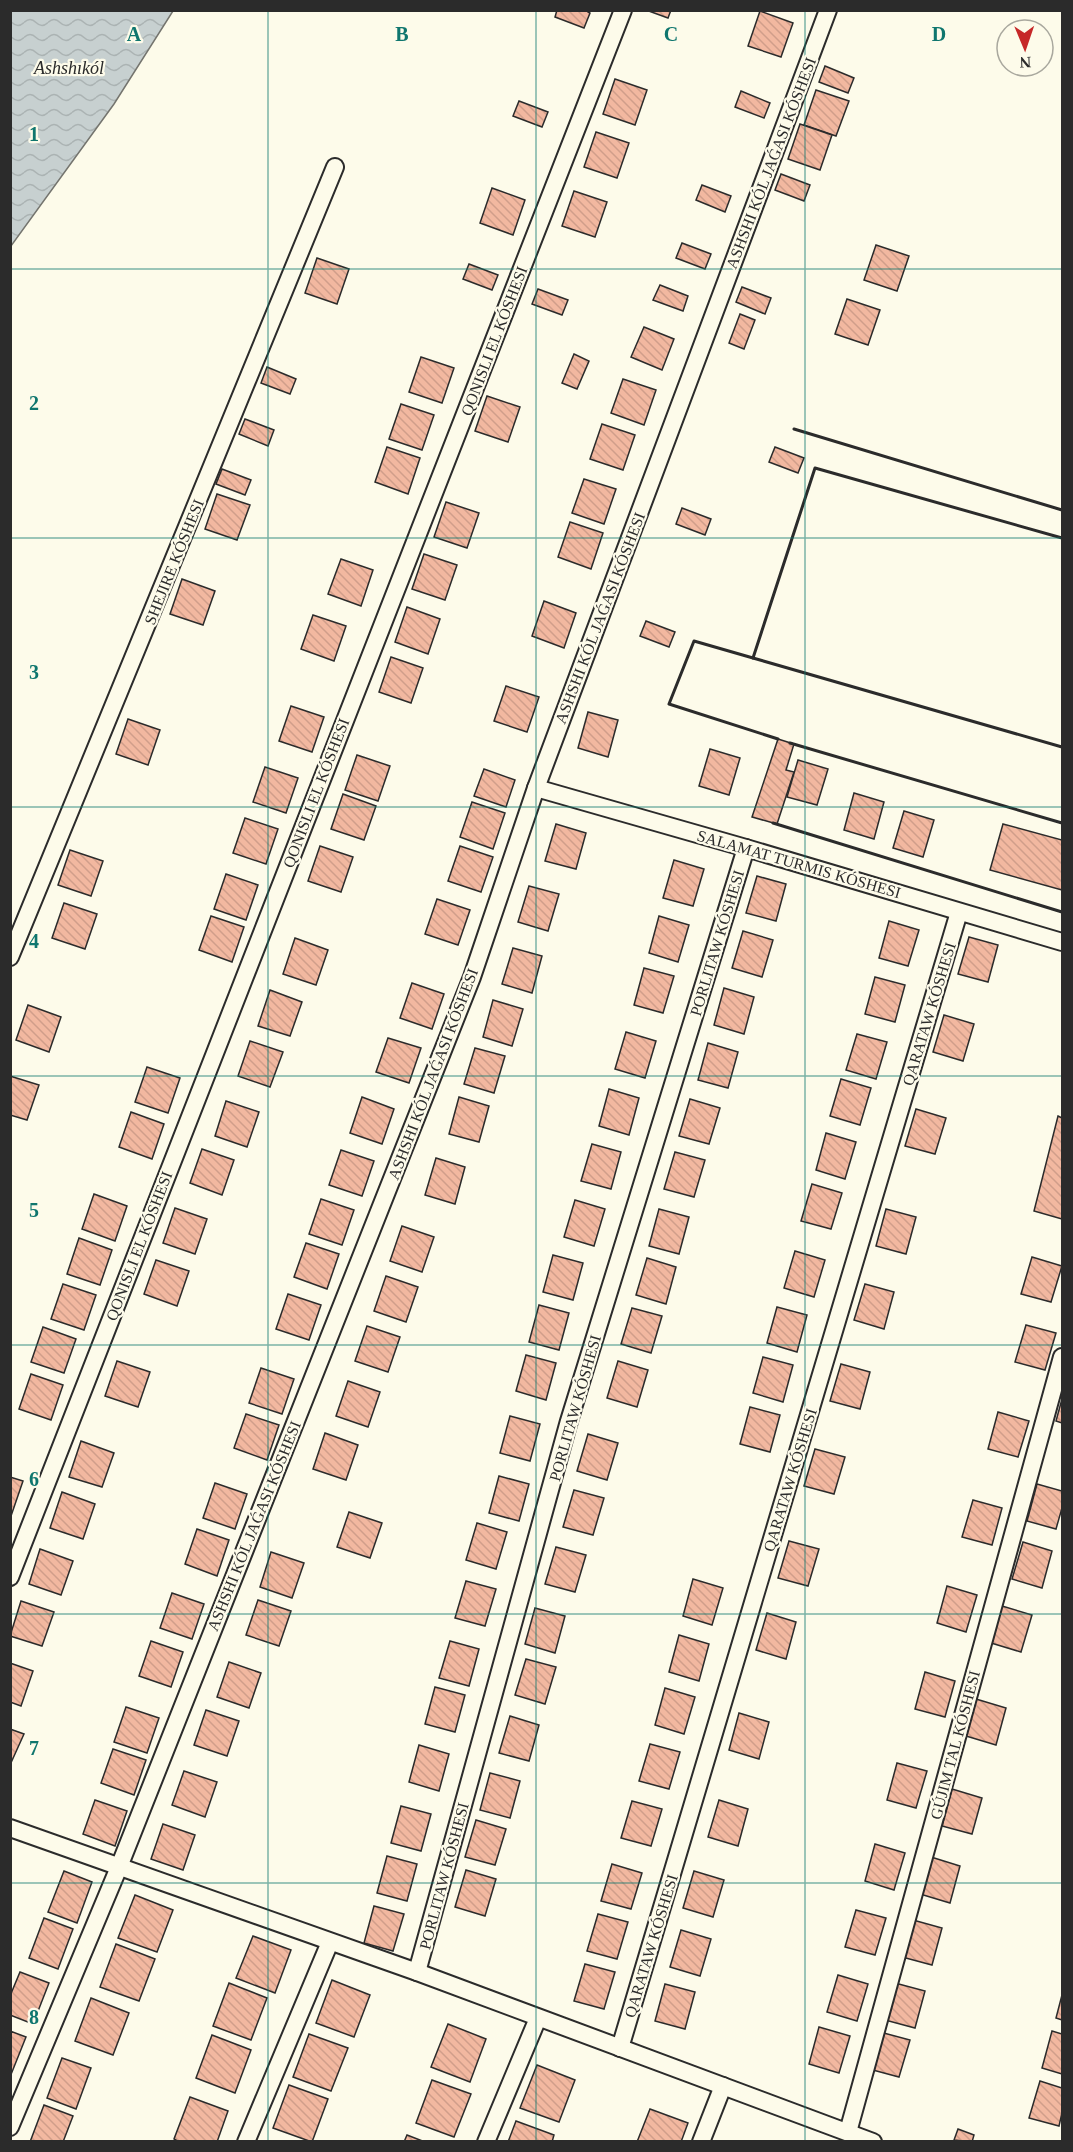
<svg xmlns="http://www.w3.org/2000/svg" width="1073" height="2152" font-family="'Times New Roman',serif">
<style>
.water{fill:url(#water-waves);stroke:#74746e;stroke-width:1.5}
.building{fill:url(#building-back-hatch);stroke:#2b2b2b;stroke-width:1.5}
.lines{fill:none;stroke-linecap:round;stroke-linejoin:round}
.street-casing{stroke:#2b2b2b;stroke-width:20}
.street{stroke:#fdfbea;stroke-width:16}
.wall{stroke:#2b2b2b;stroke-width:3}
.grid{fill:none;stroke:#0f766e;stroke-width:1.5;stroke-opacity:0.55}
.labels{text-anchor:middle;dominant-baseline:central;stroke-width:4.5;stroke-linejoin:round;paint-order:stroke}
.street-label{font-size:16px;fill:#2b2b2b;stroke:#fdfbea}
.water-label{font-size:18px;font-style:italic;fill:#2b2b2b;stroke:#fdfbea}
.grid-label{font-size:20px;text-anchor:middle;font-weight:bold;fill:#0f766e;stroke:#fdfbea;stroke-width:4.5;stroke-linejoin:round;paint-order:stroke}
</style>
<defs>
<pattern id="water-waves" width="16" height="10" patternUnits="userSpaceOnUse" patternTransform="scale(1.5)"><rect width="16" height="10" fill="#c7d0d0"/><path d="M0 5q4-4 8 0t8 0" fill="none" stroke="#abb3b3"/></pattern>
<pattern id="building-back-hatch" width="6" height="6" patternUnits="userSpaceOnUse" patternTransform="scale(1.5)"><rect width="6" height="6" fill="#f2b8a0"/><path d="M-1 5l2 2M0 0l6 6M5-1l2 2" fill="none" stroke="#d09e8a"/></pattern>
</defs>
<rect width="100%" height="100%" fill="#fdfbea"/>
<polygon class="water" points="11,10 173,11 114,104 11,246"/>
<g class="building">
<polygon points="557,10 585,10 590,13 584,28 555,17"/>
<polygon points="646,10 671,10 668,18"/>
<polygon points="760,11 793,23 781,57 748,46"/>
<polygon points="825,66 854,78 848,93 819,82"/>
<polygon points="615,79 647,90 635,125 603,114"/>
<polygon points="816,90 849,101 836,136 804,125"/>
<polygon points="741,91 770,103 764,118 735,107"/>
<polygon points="519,101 548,112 542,127 513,116"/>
<polygon points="800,124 832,135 820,170 788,159"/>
<polygon points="596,132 629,143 617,178 584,167"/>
<polygon points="781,174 810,185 804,201 775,190"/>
<polygon points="702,185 731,196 725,212 696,200"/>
<polygon points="492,188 525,200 513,235 480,223"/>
<polygon points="574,191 607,202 595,237 562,226"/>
<polygon points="682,243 711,254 705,269 676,258"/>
<polygon points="876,245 909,256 897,291 864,280"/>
<polygon points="317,258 349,269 337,304 305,293"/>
<polygon points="469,264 498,275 492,290 463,279"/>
<polygon points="660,285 688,296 683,311 653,300"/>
<polygon points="742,287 771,298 765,314 736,302"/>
<polygon points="538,289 568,300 562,315 532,304"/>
<polygon points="847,299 880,310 868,345 835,334"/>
<polygon points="740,314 755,320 744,349 729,343"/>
<polygon points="644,327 674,339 662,370 631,357"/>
<polygon points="574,354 589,361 577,389 562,383"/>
<polygon points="421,357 454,368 442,403 409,392"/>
<polygon points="267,367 296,379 290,394 261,383"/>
<polygon points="623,379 656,390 644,425 611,413"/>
<polygon points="487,396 520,407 508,442 475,431"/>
<polygon points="401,404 434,415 422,450 389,439"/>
<polygon points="245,419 274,430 268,446 239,434"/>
<polygon points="602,424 635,435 623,470 590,459"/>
<polygon points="387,447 420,458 408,494 375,482"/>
<polygon points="775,447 804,458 798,473 769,462"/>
<polygon points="222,469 251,480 245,495 216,484"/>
<polygon points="584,479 616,489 604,524 572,513"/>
<polygon points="217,494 250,505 237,540 205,529"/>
<polygon points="446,502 479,513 467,548 434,537"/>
<polygon points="682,508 711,519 705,535 676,524"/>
<polygon points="570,522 603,533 591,569 558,557"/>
<polygon points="424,554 457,565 445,600 412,589"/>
<polygon points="341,559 373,570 361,606 328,594"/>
<polygon points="182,579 215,591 203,625 170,614"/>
<polygon points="544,601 576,613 564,648 532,636"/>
<polygon points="407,607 440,619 428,654 395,642"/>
<polygon points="313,615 346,626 334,661 301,649"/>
<polygon points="646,621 675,632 669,647 640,636"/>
<polygon points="391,657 423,668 411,703 379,692"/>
<polygon points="506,686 539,697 527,732 494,721"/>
<polygon points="291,706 324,717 312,752 279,741"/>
<polygon points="588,712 618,720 608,757 578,748"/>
<polygon points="128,719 160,730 148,765 116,754"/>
<polygon points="778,739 794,744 786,770 794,772 777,824 752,817"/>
<polygon points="710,749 740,758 729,795 699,786"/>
<polygon points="357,755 390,766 378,801 345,790"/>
<polygon points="798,760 828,769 817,805 787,797"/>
<polygon points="265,767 298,778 286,813 253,802"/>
<polygon points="484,769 515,780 506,807 474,796"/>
<polygon points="854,793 884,802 874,839 844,830"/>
<polygon points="343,794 376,806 364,840 331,829"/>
<polygon points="472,802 505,813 493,849 460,837"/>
<polygon points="904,811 934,820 923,857 893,848"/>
<polygon points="245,818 278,829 266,864 233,853"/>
<polygon points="556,824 586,833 576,869 545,861"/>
<polygon points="1003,824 1062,840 1062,890 990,870"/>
<polygon points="320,846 353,857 341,892 308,881"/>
<polygon points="460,846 493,857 481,892 448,881"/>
<polygon points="70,850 103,861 91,896 58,885"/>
<polygon points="674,860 704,869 693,906 663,898"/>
<polygon points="226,874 258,885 246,920 214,909"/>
<polygon points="757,876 786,884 776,921 746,913"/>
<polygon points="529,886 559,894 548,931 518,922"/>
<polygon points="437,899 470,910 458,945 425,934"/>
<polygon points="64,903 97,914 85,949 52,938"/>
<polygon points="211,916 244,927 232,962 199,950"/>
<polygon points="659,916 689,925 678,962 649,953"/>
<polygon points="889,921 919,930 908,966 879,958"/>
<polygon points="743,931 773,940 762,977 732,968"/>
<polygon points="969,937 998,945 988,982 958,974"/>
<polygon points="295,938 328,950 316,985 283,974"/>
<polygon points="513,948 542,956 532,993 502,984"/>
<polygon points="644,968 674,976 663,1013 634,1005"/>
<polygon points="875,977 905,985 895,1022 865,1014"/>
<polygon points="412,983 444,994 432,1029 400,1018"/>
<polygon points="724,988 754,997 744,1034 714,1025"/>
<polygon points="270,990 302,1002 290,1036 258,1026"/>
<polygon points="493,1000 523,1009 512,1046 483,1037"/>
<polygon points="28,1005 61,1017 49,1052 16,1040"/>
<polygon points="944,1015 974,1024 963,1061 933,1052"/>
<polygon points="626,1032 656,1041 645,1078 615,1069"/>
<polygon points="857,1034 887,1042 876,1079 846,1070"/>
<polygon points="388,1038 421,1048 409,1083 376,1072"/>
<polygon points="250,1041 283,1052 270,1087 238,1076"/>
<polygon points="708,1043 738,1052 728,1088 698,1080"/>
<polygon points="475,1048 505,1056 494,1093 464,1084"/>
<polygon points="147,1067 180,1078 168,1113 135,1102"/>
<polygon points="10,1076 39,1085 27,1120 10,1115"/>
<polygon points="841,1079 871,1088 860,1125 830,1116"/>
<polygon points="609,1089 639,1098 629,1135 599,1126"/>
<polygon points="362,1097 394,1109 382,1144 350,1133"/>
<polygon points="459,1097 489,1106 479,1142 449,1134"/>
<polygon points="690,1099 720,1108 709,1144 679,1136"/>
<polygon points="226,1101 259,1112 247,1147 215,1136"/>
<polygon points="916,1109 946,1118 935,1154 905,1146"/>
<polygon points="131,1112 164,1124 152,1159 119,1147"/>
<polygon points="1058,1116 1062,1118 1062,1219 1034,1211"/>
<polygon points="826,1133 856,1142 845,1179 816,1170"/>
<polygon points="592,1144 621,1152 611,1189 581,1181"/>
<polygon points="202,1149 234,1160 222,1195 190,1183"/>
<polygon points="341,1150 374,1161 362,1196 329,1185"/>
<polygon points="675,1152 705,1160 694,1197 664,1189"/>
<polygon points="436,1158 465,1167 455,1204 425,1195"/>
<polygon points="812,1184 842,1193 831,1229 801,1221"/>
<polygon points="94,1194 127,1206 115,1241 82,1229"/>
<polygon points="321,1199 354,1210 342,1245 309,1234"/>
<polygon points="575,1200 605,1209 594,1246 564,1237"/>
<polygon points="175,1208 207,1219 195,1254 163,1243"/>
<polygon points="659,1209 689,1217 679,1254 649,1246"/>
<polygon points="886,1209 916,1217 906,1254 876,1246"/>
<polygon points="402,1226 434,1237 422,1272 390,1261"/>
<polygon points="79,1238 112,1250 100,1285 67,1274"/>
<polygon points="306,1243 339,1254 327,1289 294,1277"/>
<polygon points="795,1251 825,1260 814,1297 784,1288"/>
<polygon points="553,1255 583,1263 573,1300 543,1292"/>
<polygon points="1032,1257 1062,1266 1051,1302 1021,1294"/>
<polygon points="647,1258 676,1267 666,1304 636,1295"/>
<polygon points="156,1260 189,1271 177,1306 144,1294"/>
<polygon points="386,1276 418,1287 406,1322 374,1311"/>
<polygon points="63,1284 96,1295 84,1330 51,1319"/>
<polygon points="865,1284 894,1292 884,1329 854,1320"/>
<polygon points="288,1294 321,1305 309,1340 276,1329"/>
<polygon points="539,1305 569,1313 559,1350 529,1342"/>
<polygon points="777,1307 807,1315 797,1352 767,1343"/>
<polygon points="632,1308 662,1316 651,1353 621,1344"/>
<polygon points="1026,1325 1056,1333 1045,1370 1015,1362"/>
<polygon points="367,1326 400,1337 388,1372 355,1361"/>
<polygon points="43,1327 76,1339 64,1373 31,1362"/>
<polygon points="526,1355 556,1363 546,1400 516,1391"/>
<polygon points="763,1357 793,1365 783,1402 753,1393"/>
<polygon points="117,1361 150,1372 138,1407 105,1396"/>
<polygon points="618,1361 648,1370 637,1407 607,1398"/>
<polygon points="841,1364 870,1372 860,1409 830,1401"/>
<polygon points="261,1368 294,1379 282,1414 249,1403"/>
<polygon points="31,1374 63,1385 51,1420 19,1409"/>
<polygon points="348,1381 380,1392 368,1427 336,1416"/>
<polygon points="1062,1399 1062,1423 1056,1421"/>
<polygon points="750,1407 780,1415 770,1452 740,1444"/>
<polygon points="998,1412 1029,1421 1018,1457 988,1449"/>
<polygon points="246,1414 279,1425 267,1460 234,1448"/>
<polygon points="510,1416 540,1424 530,1461 500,1453"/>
<polygon points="325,1433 358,1445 346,1480 313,1469"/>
<polygon points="588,1434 618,1443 607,1480 577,1471"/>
<polygon points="81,1441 114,1453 102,1487 69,1477"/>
<polygon points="815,1449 845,1457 834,1494 804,1486"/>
<polygon points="499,1476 529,1484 519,1521 489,1513"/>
<polygon points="10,1477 23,1481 11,1516 10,1516"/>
<polygon points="215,1483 247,1494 235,1529 203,1518"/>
<polygon points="1037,1484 1062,1491 1062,1508 1056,1529 1027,1521"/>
<polygon points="574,1490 604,1498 593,1535 563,1527"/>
<polygon points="62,1492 95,1504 83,1539 50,1528"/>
<polygon points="973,1500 1002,1508 992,1545 962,1537"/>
<polygon points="349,1512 382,1523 370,1558 337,1547"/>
<polygon points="477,1523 507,1532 496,1569 466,1560"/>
<polygon points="197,1529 229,1540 217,1576 185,1564"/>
<polygon points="789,1541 819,1549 808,1586 778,1578"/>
<polygon points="1023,1542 1052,1551 1042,1588 1012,1579"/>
<polygon points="556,1547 586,1555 575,1592 545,1584"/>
<polygon points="40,1549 73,1561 61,1595 29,1584"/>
<polygon points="271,1552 304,1563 292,1598 260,1587"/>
<polygon points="693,1579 723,1588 712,1625 683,1616"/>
<polygon points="466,1581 496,1589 485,1626 455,1618"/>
<polygon points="947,1586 977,1595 966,1632 937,1623"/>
<polygon points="172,1593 204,1604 192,1639 160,1628"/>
<polygon points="258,1600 291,1611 279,1646 246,1635"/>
<polygon points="21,1601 54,1612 42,1646 10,1636"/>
<polygon points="1002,1606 1032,1615 1021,1652 991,1643"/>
<polygon points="535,1608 565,1616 555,1653 525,1644"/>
<polygon points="767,1613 796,1622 786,1659 756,1650"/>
<polygon points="679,1635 709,1644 699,1681 669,1672"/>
<polygon points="151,1641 183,1652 171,1687 139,1676"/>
<polygon points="450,1641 479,1649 469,1686 439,1678"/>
<polygon points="526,1659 556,1667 545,1704 515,1695"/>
<polygon points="229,1662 261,1673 249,1708 217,1697"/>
<polygon points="10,1663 33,1671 21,1706 10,1702"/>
<polygon points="925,1672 955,1681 945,1717 915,1709"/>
<polygon points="435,1687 465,1695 455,1732 425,1724"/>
<polygon points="665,1688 695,1697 684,1734 655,1725"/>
<polygon points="976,1699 1006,1708 996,1745 966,1736"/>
<polygon points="126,1707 159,1718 147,1753 114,1742"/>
<polygon points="206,1710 239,1721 227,1756 194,1745"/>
<polygon points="739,1713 769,1722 759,1759 729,1750"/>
<polygon points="510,1716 539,1725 529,1761 499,1753"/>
<polygon points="10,1729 24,1734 10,1765"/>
<polygon points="650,1744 680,1752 669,1789 639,1781"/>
<polygon points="419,1745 449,1754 439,1791 409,1782"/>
<polygon points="113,1749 146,1760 134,1795 101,1783"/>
<polygon points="897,1763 927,1771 916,1808 887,1800"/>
<polygon points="184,1771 217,1782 205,1817 172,1805"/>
<polygon points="490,1773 520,1781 510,1818 480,1810"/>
<polygon points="952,1789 982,1798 972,1834 942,1826"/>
<polygon points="95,1800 127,1811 115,1846 83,1834"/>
<polygon points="719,1800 748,1809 738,1846 708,1837"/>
<polygon points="632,1801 662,1809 651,1846 621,1838"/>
<polygon points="401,1806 431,1814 421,1851 391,1843"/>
<polygon points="476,1820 506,1829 495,1865 465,1857"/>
<polygon points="163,1824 195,1835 183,1870 151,1859"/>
<polygon points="875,1844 905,1853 894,1890 865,1881"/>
<polygon points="387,1856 417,1864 407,1901 377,1893"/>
<polygon points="931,1857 960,1866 950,1903 920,1894"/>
<polygon points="612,1864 642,1873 631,1909 601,1901"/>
<polygon points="466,1870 496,1879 485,1916 455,1907"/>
<polygon points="64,1871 92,1882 77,1923 48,1912"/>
<polygon points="694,1871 724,1880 713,1917 683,1908"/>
<polygon points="135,1895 173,1910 157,1952 118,1938"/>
<polygon points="374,1906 404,1914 393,1951 364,1943"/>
<polygon points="856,1910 886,1918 875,1955 845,1947"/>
<polygon points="598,1914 628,1922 617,1959 587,1951"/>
<polygon points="44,1918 73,1929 58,1969 29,1958"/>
<polygon points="913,1920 942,1928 932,1965 902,1957"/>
<polygon points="681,1930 711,1939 700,1976 670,1967"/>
<polygon points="253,1936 291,1950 275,1993 236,1978"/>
<polygon points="116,1944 155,1959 139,2001 100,1987"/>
<polygon points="585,1964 615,1972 604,2009 574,2001"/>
<polygon points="20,1972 49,1983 33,2024 10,2015 10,1996"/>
<polygon points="838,1975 868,1984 857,2021 827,2012"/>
<polygon points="332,1980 370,1995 354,2037 316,2023"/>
<polygon points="229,1983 267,1998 251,2040 213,2026"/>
<polygon points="895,1983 925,1991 915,2028 885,2020"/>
<polygon points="665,1984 695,1992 685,2029 655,2021"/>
<polygon points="1062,1995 1062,2020 1056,2018"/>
<polygon points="91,1998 129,2013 113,2055 75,2041"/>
<polygon points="448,2024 486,2039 470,2082 431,2067"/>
<polygon points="819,2027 850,2036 839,2073 809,2064"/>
<polygon points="10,2031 26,2037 10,2077"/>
<polygon points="1052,2031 1062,2034 1062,2074 1042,2068"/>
<polygon points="880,2032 910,2040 899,2077 869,2069"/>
<polygon points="309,2034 348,2048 331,2091 293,2077"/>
<polygon points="212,2035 251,2050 235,2093 196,2078"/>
<polygon points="62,2058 91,2068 76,2109 47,2098"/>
<polygon points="537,2065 575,2080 559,2122 520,2108"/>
<polygon points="432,2080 471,2094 454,2137 416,2123"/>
<polygon points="1040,2081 1062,2088 1062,2113 1059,2126 1029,2118"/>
<polygon points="289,2085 328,2099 312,2142 273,2128"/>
<polygon points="190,2097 228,2111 217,2142 179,2142 174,2139"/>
<polygon points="44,2105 73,2116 63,2142 30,2142"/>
<polygon points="650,2109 688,2123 681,2142 637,2142"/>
<polygon points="516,2121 554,2135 552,2142 508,2142"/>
<polygon points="958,2129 974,2135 972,2142 954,2140"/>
<polygon points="407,2135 425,2142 404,2142"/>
</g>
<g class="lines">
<defs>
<g id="street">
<polyline points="536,788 746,848 1062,942"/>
<polyline points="10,957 335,167"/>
<polyline points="10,1577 623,10"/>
<polyline points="10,1828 417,1972 873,2142"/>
<polyline points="417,1972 569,1421 746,848"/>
<polyline points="620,2048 959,912"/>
<polyline points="10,2127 119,1867 472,977 536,788 828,10"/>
<polyline points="848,2132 1062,1357"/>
<polyline points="246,2142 330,1942"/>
<polyline points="486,2142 538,2018"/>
<polyline points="701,2142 723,2086"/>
</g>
</defs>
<use href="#street" class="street-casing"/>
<use href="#street" class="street"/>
<g class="wall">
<polyline points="794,429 1062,510"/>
<polyline points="1062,538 815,468 753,658 1062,747"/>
<polyline points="753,658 694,641 669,704 778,739"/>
<polyline points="790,743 1062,823"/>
<polyline points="773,823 1062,912"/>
</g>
</g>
<path class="grid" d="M 268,10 L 268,2142M 536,10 L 536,2142M 805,10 L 805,2142M 10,269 L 1062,269M 10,538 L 1062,538M 10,807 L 1062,807M 10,1076 L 1062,1076M 10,1345 L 1062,1345M 10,1614 L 1062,1614M 10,1883 L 1062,1883"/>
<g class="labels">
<g class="street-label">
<text transform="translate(771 163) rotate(-69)">ASHSHI KÓL JAǴASI KÓSHESI</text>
<text transform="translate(494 341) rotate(-69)">QONISLI EL KÓSHESI</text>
<text transform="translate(174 562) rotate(-68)">SHEJIRE KÓSHESI</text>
<text transform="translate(600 618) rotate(-69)">ASHSHI KÓL JAǴASI KÓSHESI</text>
<text transform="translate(316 793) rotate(-69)">QONISLI EL KÓSHESI</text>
<text transform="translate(799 864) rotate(16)">SALAMAT TURMIS KÓSHESI</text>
<text transform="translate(717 943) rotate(-73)">PORLITAW KÓSHESI</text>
<text transform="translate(929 1014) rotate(-73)">QARATAW KÓSHESI</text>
<text transform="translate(433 1074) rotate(-69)">ASHSHI KÓL JAǴASI KÓSHESI</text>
<text transform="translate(139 1246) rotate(-69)">QONISLI EL KÓSHESI</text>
<text transform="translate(575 1408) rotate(-74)">PORLITAW KÓSHESI</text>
<text transform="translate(790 1480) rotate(-73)">QARATAW KÓSHESI</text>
<text transform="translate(254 1526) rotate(-68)">ASHSHI KÓL JAǴASI KÓSHESI</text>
<text transform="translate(955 1745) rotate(-75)">GÚJIM TAL KÓSHESI</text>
<text transform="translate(444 1876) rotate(-75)">PORLITAW KÓSHESI</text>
<text transform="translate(651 1946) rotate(-73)">QARATAW KÓSHESI</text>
</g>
<g class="water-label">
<text x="69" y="68">Ashshıkól</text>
</g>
</g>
<g class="grid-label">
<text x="134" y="41">A</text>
<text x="402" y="41">B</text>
<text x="671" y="41">C</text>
<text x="939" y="41">D</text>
<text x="34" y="141">1</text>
<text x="34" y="410">2</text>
<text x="34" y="679">3</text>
<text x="34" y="948">4</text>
<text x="34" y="1217">5</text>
<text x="34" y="1486">6</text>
<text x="34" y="1755">7</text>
<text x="34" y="2024">8</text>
</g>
<rect width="1073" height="2152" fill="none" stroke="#2b2b2b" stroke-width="24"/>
<g transform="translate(1025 48) rotate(178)"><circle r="28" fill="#fdfbea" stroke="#a9a89e" stroke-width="1.5"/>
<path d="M0-4.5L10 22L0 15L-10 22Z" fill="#c62828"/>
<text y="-9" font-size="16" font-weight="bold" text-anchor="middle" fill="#2b2b2b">N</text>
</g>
</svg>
